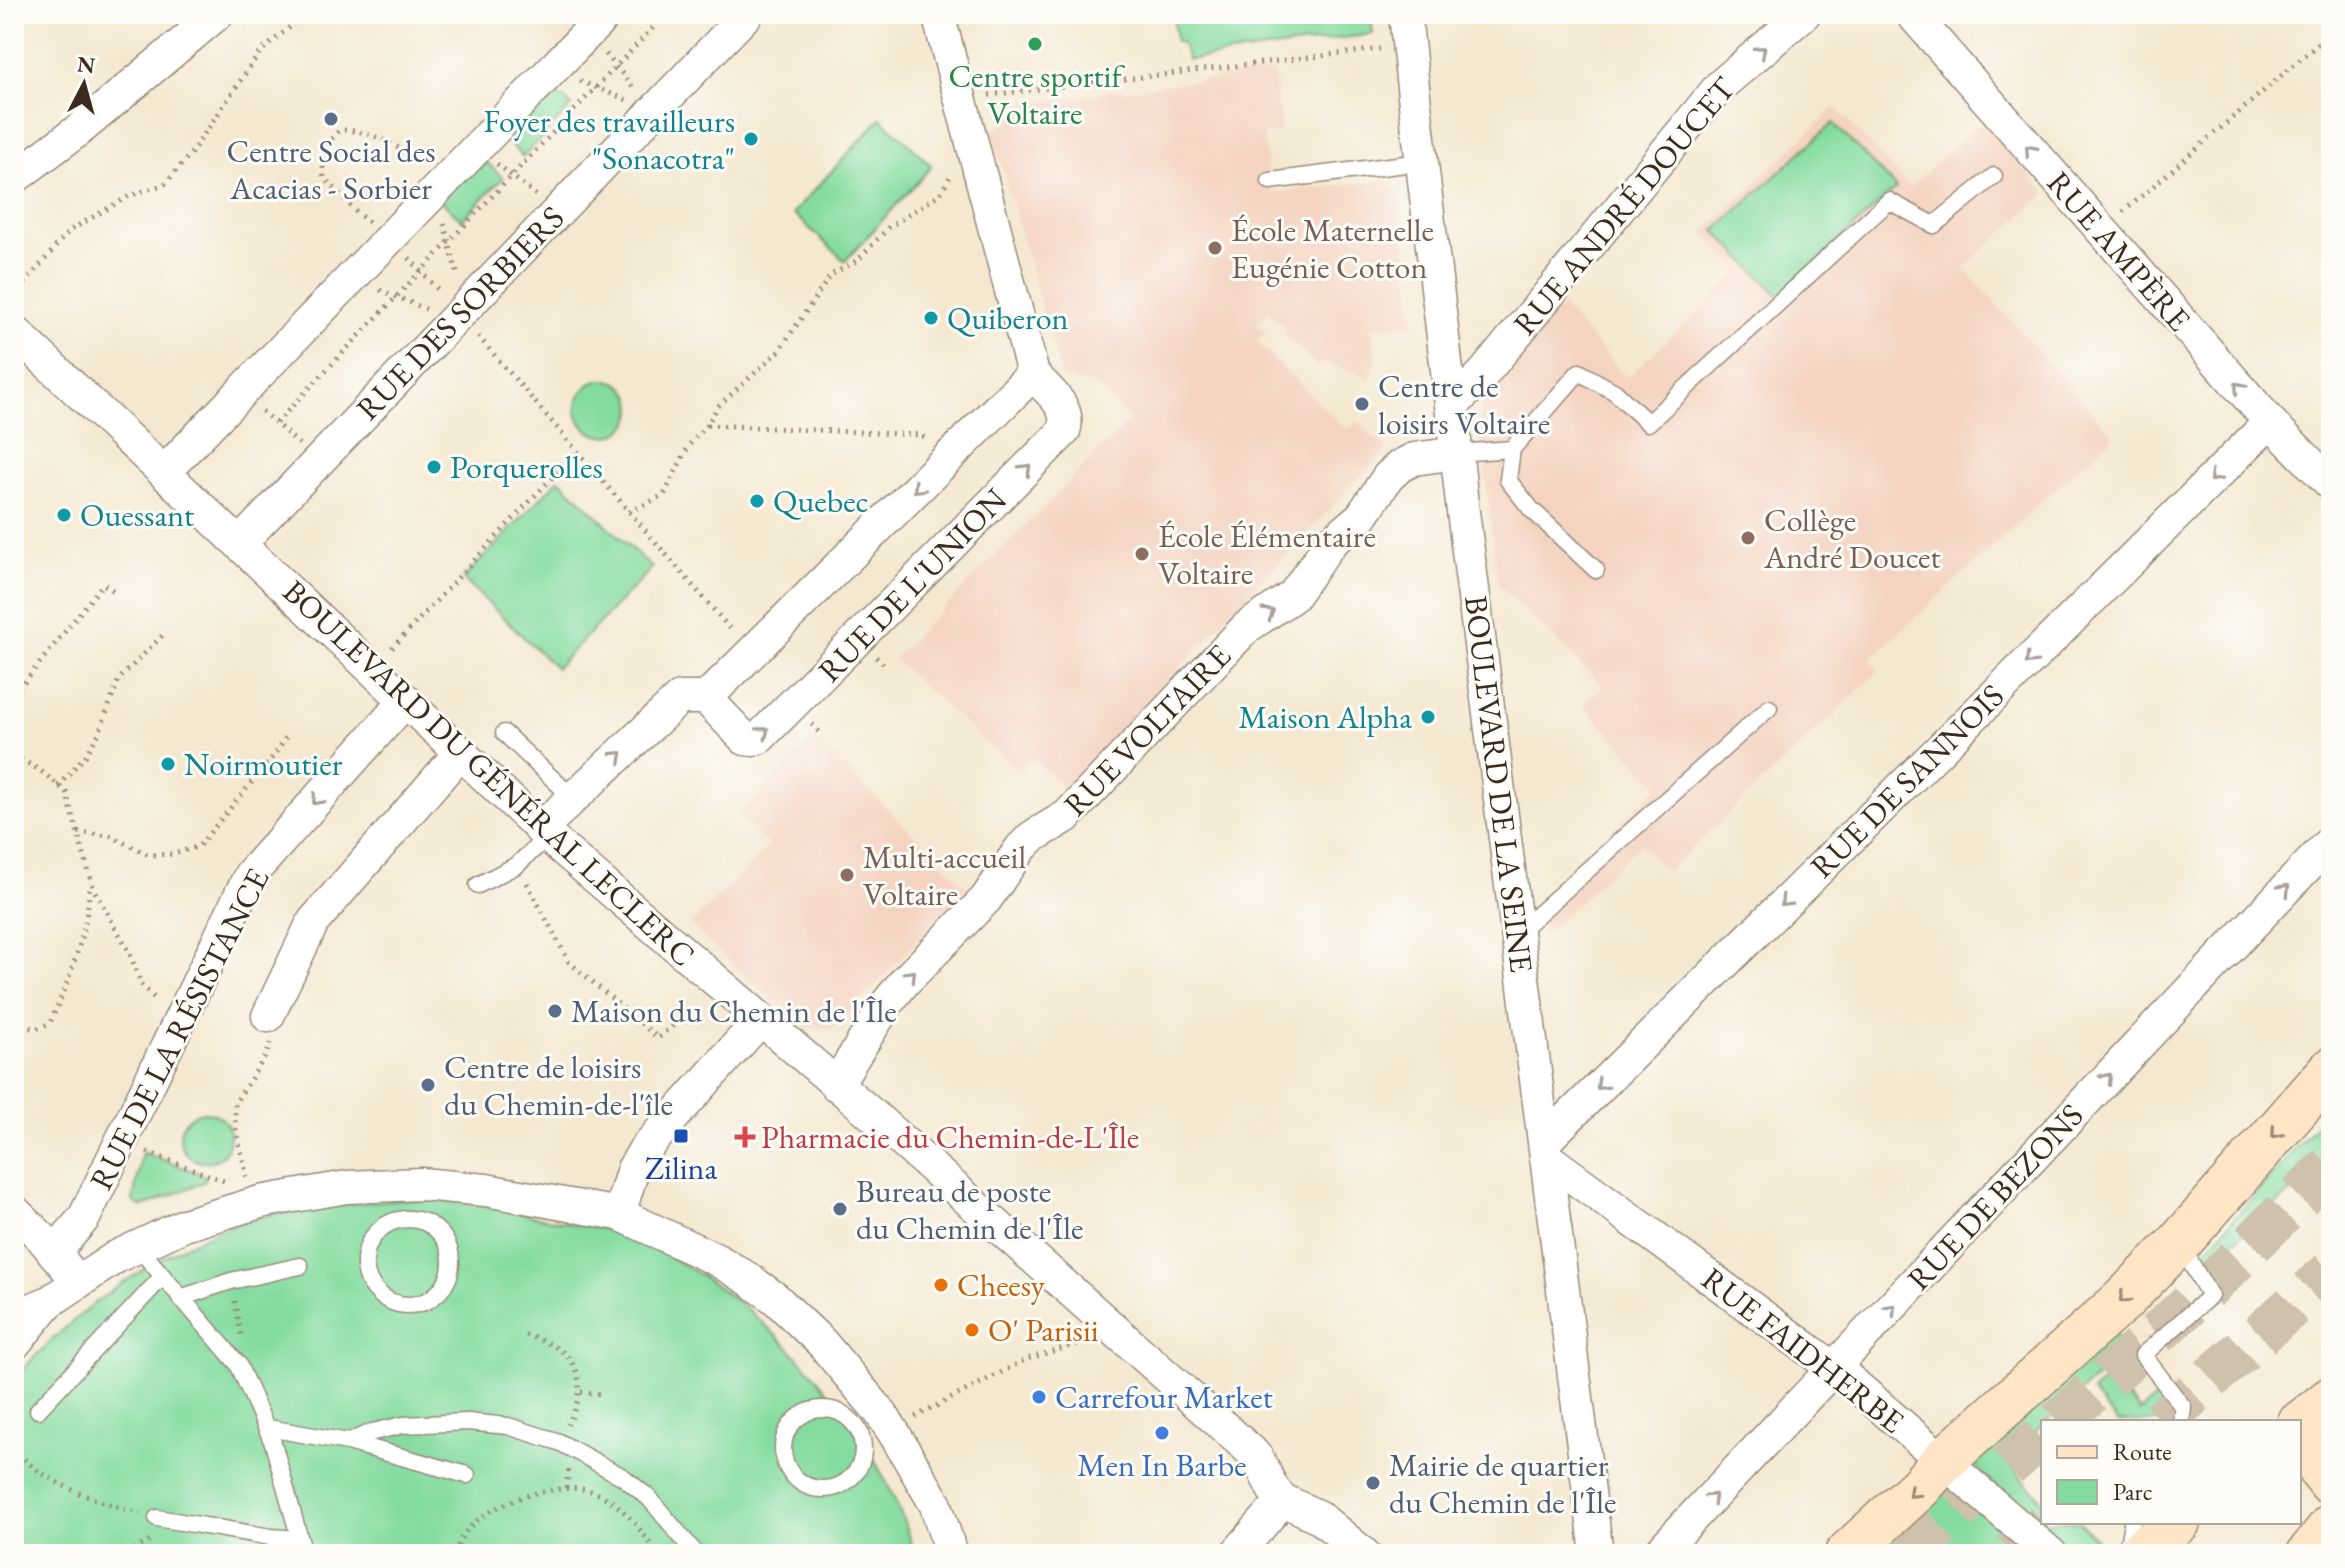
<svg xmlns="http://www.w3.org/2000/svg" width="2345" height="1568" font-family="'EB Garamond',serif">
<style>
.built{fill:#f4d3c0}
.green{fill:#83db9f;stroke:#5f825e;stroke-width:2}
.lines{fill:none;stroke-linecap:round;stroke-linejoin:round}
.highway-tunnel{stroke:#cfc2ac;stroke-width:44;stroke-dasharray:44 22;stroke-linecap:butt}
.lane-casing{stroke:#988977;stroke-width:19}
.street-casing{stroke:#988977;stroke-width:35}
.secondary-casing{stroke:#988977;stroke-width:47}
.path{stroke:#988977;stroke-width:5;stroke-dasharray:2 6;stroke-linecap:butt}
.lane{stroke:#fff;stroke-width:16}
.street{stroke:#fff;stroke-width:32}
.secondary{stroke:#fde5c5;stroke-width:44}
.oneway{stroke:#a79f9a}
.oneway2{stroke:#9c8872}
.leisure-dot{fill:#2e9e5b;stroke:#fdfcf7;stroke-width:3}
.service-dot{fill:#5c6f8a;stroke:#fdfcf7;stroke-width:3}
.culture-dot{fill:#0f9aa8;stroke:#fdfcf7;stroke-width:3}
.education-dot{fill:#8d6e63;stroke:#fdfcf7;stroke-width:3}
.transit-dot{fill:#1a4fb4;stroke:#fdfcf7;stroke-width:3}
.health-dot{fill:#e0444e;stroke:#fdfcf7;stroke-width:3}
.food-dot{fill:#e8710a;stroke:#fdfcf7;stroke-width:3}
.shop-dot{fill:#3f7fe0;stroke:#fdfcf7;stroke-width:3}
.labels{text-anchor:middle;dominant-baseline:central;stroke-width:6;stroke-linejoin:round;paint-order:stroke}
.leisure-label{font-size:32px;fill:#27864d;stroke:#fdfcf7}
.culture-label{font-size:32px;fill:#0d838f;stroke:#fdfcf7;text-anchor:start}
.service-label{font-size:32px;fill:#4e5e75;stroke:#fdfcf7;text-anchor:start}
.street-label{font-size:32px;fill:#3b2a1e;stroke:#fdfcf7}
.education-label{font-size:32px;fill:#785e54;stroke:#fdfcf7;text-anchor:start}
.health-label{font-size:32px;fill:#be3a42;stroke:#fdfcf7;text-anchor:start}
.transit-label{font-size:32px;fill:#164399;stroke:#fdfcf7}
.food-label{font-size:32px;fill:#c56008;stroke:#fdfcf7;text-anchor:start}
.shop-label{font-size:32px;fill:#366cbe;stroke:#fdfcf7;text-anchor:start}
</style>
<rect width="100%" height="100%" fill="#fdfcf7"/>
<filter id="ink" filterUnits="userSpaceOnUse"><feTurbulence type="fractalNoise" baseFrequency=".0125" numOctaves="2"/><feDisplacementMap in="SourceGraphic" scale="16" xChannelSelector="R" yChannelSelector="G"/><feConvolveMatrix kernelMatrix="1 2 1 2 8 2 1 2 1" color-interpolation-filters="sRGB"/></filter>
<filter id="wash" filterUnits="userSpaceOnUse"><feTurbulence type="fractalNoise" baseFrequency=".006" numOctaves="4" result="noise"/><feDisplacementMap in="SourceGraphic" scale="32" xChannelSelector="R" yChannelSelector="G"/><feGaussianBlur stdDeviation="1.8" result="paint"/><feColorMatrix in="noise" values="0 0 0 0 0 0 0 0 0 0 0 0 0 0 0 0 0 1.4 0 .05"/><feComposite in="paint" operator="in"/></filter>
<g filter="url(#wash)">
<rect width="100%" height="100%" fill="#f4e8d0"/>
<g class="built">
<polygon points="1274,71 1281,132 1263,135 1271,193 1385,180 1398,192 1415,325 1371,328 1376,360 1369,378 1327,363 1317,366 1284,334 1287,330 1269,312 1256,323 1265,333 1256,341 1347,430 1357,421 1387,449 1064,788 1034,759 1019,772 893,659 1130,420 1098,387 1062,377 992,134 1027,103"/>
<polygon points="1835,107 1910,187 1982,122 2046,194 1964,268 2114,436 1870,659 1879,671 1667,872 1640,844 1543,936 1539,900 1659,786 1583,705 1603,686 1498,584 1478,420 1482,403 1561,305 1627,378 1740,272 1704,232"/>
<polygon points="815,738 968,888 834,1028 805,1029 690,925 769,846 738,815"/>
</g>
<g class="green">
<polygon points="1173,14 1370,14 1373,34 1188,60 1182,43 1176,42"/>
<polygon points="543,91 564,98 572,106 523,157 501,134"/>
<polygon points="881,118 932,166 845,261 793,213"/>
<polygon points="1833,123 1896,188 1780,296 1715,231"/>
<polygon points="481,157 503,178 462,220 440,200"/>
<circle cx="605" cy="408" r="28"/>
<polygon points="559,479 652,568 556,668 463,579"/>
<circle cx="205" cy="1137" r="25"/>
<polygon points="2319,1122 2327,1123 2331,1128 2331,1157 2206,1266 2207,1249"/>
<polygon points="142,1152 204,1175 206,1181 142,1207 133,1201"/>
<path d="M 398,1199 C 430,1201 463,1201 495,1207 C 513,1211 530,1216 548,1219 C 573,1224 601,1227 625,1236 C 756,1288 875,1419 915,1554 L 14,1554 L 14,1379 C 63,1324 117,1281 183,1247 C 202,1238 224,1227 245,1221 C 295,1208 347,1205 398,1199 Z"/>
<polygon points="2110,1331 2129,1349 2046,1422 2043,1422 2043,1425 2005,1459 2043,1501 2043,1522 2080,1522 2103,1547 2105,1552 2071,1554 1978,1471 1976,1463 1978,1450"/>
<polygon points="2110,1375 2140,1411 2158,1397 2168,1412 2165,1422 2118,1422 2092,1392"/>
<polygon points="1946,1487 1953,1488 2028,1554 1865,1554"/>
</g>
</g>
<g filter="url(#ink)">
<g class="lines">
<g class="highway-tunnel">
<polyline points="2058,1422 2208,1288 2331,1165"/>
<polyline points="2161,1422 2331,1272"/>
<polyline points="1908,1554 2043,1435"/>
<polyline points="2012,1554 2048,1522"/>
</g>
<defs>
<g id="lane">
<polyline points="1270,181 1421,162"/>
<polyline points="1512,449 1508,480 1531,509 1596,570"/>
<polyline points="1457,453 1512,449 1579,372 1615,392 1648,423 1889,201 1934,225 1994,176"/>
<polyline points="504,733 573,798"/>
<polyline points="478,885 517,865 548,836"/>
<polyline points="1518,932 1769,708"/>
<circle cx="408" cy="1262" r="43"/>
<polyline points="2180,1244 2210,1296 2143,1355 2183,1407 2181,1422"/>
<polyline points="137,1246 238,1364 273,1443 304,1554"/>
<polyline points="180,1298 231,1281 300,1266"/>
<circle cx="823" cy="1449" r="40"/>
<polyline points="38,1410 162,1277"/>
<polyline points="268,1428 348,1442 373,1432 403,1425 468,1422 508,1426 559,1442 623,1477 649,1498 696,1554"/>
<polyline points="348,1442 467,1475"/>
<polyline points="157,1518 271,1537 299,1539"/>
<polyline points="2127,1552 2132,1522"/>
</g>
<g id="street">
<path d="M 1405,14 C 1422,177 1445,340 1462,504 L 1597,1554"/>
<polyline points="1912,14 2270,422 2331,484"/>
<polyline points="14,178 80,129 217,14"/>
<polyline points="14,331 558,845 875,1117 1251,1451 1258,1459 1273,1489 1283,1500 1319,1517 1364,1554"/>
<polyline points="1453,405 1484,373 1720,86 1804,14"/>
<polyline points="165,471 606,14"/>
<polyline points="240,543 747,14"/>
<path d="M 706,698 L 745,739 L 753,740 L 760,737 L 1064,431 C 1072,407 1048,391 1033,374 L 938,14"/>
<polyline points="540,829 680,698 706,698 1033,374"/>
<polyline points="268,1016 313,922 460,753"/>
<polyline points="836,1085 888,1002 905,981 986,899 1021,848 1032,837 1067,816 1247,627 1293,596 1331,542 1361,517 1388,477 1400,466 1414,459 1457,453"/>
<polyline points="1545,1141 2270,422"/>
<polyline points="1547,1158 1847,1378 2051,1554"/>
<polyline points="14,1211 42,1238 66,1267"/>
<polyline points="619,1214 633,1169 645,1149 760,1020"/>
<polyline points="54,1253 84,1218 250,875 406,700"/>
<polyline points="14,1317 49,1302 116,1257 184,1225 260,1202 300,1195 347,1187 421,1184 486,1190 619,1214 719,1261 747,1278 776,1299 822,1343 880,1412 894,1433 936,1505 951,1554"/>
<polyline points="14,1344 47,1304"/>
<polyline points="1236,1554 1283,1500"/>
<polyline points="1658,1554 2331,841"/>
</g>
<g id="secondary">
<polyline points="2299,1424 2331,1399"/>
<polyline points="2299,1442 2331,1483"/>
<polyline points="1847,1554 1919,1488 1943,1461 2122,1301 2179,1243 2331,1070"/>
<polyline points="2138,1554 2178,1522"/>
<polyline points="2309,1554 2331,1526"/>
</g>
</defs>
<use href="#lane" class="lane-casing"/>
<use href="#street" class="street-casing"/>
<use href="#secondary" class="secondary-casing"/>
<g class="path">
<polyline points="606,54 635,90"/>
<polyline points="580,81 627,100"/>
<polyline points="989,95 1380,49"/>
<polyline points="497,164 536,195"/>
<polyline points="2123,212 2331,33"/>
<path d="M 369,222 L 357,213 L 324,177 C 321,156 324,145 340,130 C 372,129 398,148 425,163"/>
<polyline points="444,224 458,277"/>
<polyline points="409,258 440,292"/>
<polyline points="380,290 426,309"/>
<polyline points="14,296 69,231 129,196 165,184 192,152 260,52 296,22 326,14"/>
<polyline points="478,336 732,631"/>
<polyline points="262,411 299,444"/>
<polyline points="276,423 666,14"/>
<polyline points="707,425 921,435 927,441"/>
<polyline points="629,512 664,495 689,445 707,425 718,406 778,352 831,275 858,260 888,228 940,194 951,175"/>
<polyline points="392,648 577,451"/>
<polyline points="876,657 886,666"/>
<polyline points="14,695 103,584 114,591"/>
<polyline points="812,724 820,733"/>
<polyline points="14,755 44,773 66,792 94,890 129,951 141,984 157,1001"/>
<polyline points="58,786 86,755 99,733 119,679 164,634"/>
<polyline points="78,832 111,836 149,855 174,854 199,846 276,753 286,737"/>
<polyline points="527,883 569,962 658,1038 695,1007"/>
<path d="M 14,1024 L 36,1029 L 50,1023 C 67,987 91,922 89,883"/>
<polyline points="147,1152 227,1182"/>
<polyline points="247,1177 235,1125 235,1103 267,1054 270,1043"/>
<polyline points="235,1301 241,1335"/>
<path d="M 525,1335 C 576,1349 592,1376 568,1425"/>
<polyline points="581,1392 600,1394"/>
<polyline points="915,1417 1027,1359 1084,1342"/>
<path d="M 14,1447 C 38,1482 101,1503 140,1513"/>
<polyline points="566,1488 569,1469"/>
<polyline points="127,1554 154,1538"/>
<path d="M 456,1554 C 460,1510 553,1479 591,1491 C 621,1501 640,1529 658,1554"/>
</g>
<use href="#lane" class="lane"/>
<use href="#street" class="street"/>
<use href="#secondary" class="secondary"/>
</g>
<defs><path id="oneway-chevron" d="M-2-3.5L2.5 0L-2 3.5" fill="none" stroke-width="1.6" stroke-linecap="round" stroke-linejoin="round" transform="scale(2)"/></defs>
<g class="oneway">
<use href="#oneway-chevron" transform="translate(1761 51) rotate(-41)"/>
<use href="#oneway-chevron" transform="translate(2030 150) rotate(-131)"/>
<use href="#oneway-chevron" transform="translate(2239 387) rotate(-131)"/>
<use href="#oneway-chevron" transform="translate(1026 469) rotate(-45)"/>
<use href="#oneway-chevron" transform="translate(2214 477) rotate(135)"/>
<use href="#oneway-chevron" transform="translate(918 488) rotate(135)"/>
<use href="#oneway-chevron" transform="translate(1269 613) rotate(-31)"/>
<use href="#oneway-chevron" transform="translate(2030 660) rotate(135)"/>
<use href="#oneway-chevron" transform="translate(764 732) rotate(-38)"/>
<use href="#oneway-chevron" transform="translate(618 756) rotate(-43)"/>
<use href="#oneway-chevron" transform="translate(317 800) rotate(132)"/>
<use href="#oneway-chevron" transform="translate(2285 889) rotate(-46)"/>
<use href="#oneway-chevron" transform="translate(1785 902) rotate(135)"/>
<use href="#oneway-chevron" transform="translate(911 975) rotate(-46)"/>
<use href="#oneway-chevron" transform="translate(2107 1078) rotate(-47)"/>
<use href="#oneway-chevron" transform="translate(1601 1085) rotate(135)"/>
<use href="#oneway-chevron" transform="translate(1891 1309) rotate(-47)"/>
<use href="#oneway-chevron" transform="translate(1712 1498) rotate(-46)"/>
</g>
<g class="oneway2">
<use href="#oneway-chevron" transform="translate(2276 1133) rotate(131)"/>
<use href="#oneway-chevron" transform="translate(2124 1298) rotate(136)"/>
<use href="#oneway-chevron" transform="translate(1913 1493) rotate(136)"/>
</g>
</g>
<circle class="leisure-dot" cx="1035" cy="44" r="8"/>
<g class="service-dot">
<circle cx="331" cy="119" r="8"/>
<circle cx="1362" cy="404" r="8"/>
<circle cx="555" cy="1011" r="8"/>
<circle cx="428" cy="1085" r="8"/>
<circle cx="840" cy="1209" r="8"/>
<circle cx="1373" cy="1483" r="8"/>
</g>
<g class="culture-dot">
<circle cx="751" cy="139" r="8"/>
<circle cx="931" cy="318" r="8"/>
<circle cx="434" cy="467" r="8"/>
<circle cx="757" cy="501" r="8"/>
<circle cx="64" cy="515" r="8"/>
<circle cx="1428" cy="717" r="8"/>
<circle cx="168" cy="764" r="8"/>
</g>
<g class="education-dot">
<circle cx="1215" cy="248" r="8"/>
<circle cx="1748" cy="538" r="8"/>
<circle cx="1142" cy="554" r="8"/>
<circle cx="847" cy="875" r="8"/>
</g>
<rect class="transit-dot" x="673" y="1128" width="16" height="16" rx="4"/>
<path class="health-dot" d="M741 1125h8v8h8v8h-8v8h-8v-8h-8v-8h8z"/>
<g class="food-dot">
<circle cx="941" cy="1285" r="8"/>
<circle cx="972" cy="1330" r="8"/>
</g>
<g class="shop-dot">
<circle cx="1039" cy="1397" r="8"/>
<circle cx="1162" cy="1433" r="8"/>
</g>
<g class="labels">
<g class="leisure-label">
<text x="1035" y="76">Centre sportif<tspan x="1035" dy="37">Voltaire</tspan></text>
</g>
<g class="culture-label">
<text x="735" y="121" text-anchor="end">Foyer des travailleurs<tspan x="735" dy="37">"Sonacotra"</tspan></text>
<text x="947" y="318">Quiberon</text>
<text x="450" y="467">Porquerolles</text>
<text x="773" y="501">Quebec</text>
<text x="80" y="515">Ouessant</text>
<text x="1412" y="717" text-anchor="end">Maison Alpha</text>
<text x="184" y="764">Noirmoutier</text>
</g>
<g class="service-label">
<text x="331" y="151" text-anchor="middle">Centre Social des<tspan x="331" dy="37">Acacias - Sorbier</tspan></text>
<text x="1378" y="386">Centre de<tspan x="1378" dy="37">loisirs Voltaire</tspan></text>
<text x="571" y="1011">Maison du Chemin de l'Île</text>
<text x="444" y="1067">Centre de loisirs<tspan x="444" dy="37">du Chemin-de-l'île</tspan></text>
<text x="856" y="1191">Bureau de poste<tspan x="856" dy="37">du Chemin de l'Île</tspan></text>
<text x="1389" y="1465">Mairie de quartier<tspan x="1389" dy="37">du Chemin de l'Île</tspan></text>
</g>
<g class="street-label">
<text transform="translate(1624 206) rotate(-50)">RUE ANDRÉ DOUCET</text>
<text transform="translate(2119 251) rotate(49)">RUE AMPÈRE</text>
<text transform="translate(460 313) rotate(-46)">RUE DES SORBIERS</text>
<text transform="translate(912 585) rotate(-46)">RUE DE L'UNION</text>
<text transform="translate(1147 730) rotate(-46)">RUE VOLTAIRE</text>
<text transform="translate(489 773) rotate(43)">BOULEVARD DU GÉNÉRAL LECLERC</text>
<text transform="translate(1907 781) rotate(-45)">RUE DE SANNOIS</text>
<text transform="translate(1499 784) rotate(83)">BOULEVARD DE LA SEINE</text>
<text transform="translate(179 1029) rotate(-63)">RUE DE LA RÉSISTANCE</text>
<text transform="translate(1995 1197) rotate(-47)">RUE DE BEZONS</text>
<text transform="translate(1803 1350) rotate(38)">RUE FAIDHERBE</text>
</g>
<g class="education-label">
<text x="1231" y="230">École Maternelle<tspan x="1231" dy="37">Eugénie Cotton</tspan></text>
<text x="1764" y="520">Collège<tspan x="1764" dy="37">André Doucet</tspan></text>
<text x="1158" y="536">École Élémentaire<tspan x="1158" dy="37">Voltaire</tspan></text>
<text x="863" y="857">Multi-accueil<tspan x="863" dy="37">Voltaire</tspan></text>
</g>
<g class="health-label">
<text x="761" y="1137">Pharmacie du Chemin-de-L'Île</text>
</g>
<g class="transit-label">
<text x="681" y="1168">Zilina</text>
</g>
<g class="food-label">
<text x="957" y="1285">Cheesy</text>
<text x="988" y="1330">O' Parisii</text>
</g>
<g class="shop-label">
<text x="1055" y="1397">Carrefour Market</text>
<text x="1162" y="1465" text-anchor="middle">Men In Barbe</text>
</g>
</g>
<rect width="2345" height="1568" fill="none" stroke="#fdfcf7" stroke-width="48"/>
<rect x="2041" y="1420" width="260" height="104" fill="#fdfcf7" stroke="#afa8a0" stroke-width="2"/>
<rect x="2057" y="1446" width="40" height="12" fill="#fde5c5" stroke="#afa8a0" stroke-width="2"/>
<text x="2113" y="1460" font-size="24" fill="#3b2a1e">Route</text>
<rect x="2057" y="1480" width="40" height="24" fill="#83db9f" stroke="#afa8a0" stroke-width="2"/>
<text x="2113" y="1500" font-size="24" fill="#3b2a1e">Parc</text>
<g transform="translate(84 84) rotate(6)" stroke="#fdfcf7" stroke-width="6" paint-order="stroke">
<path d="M0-6L14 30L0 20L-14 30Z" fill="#3b2a1e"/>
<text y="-12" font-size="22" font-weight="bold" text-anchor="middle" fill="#3b2a1e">N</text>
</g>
</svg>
